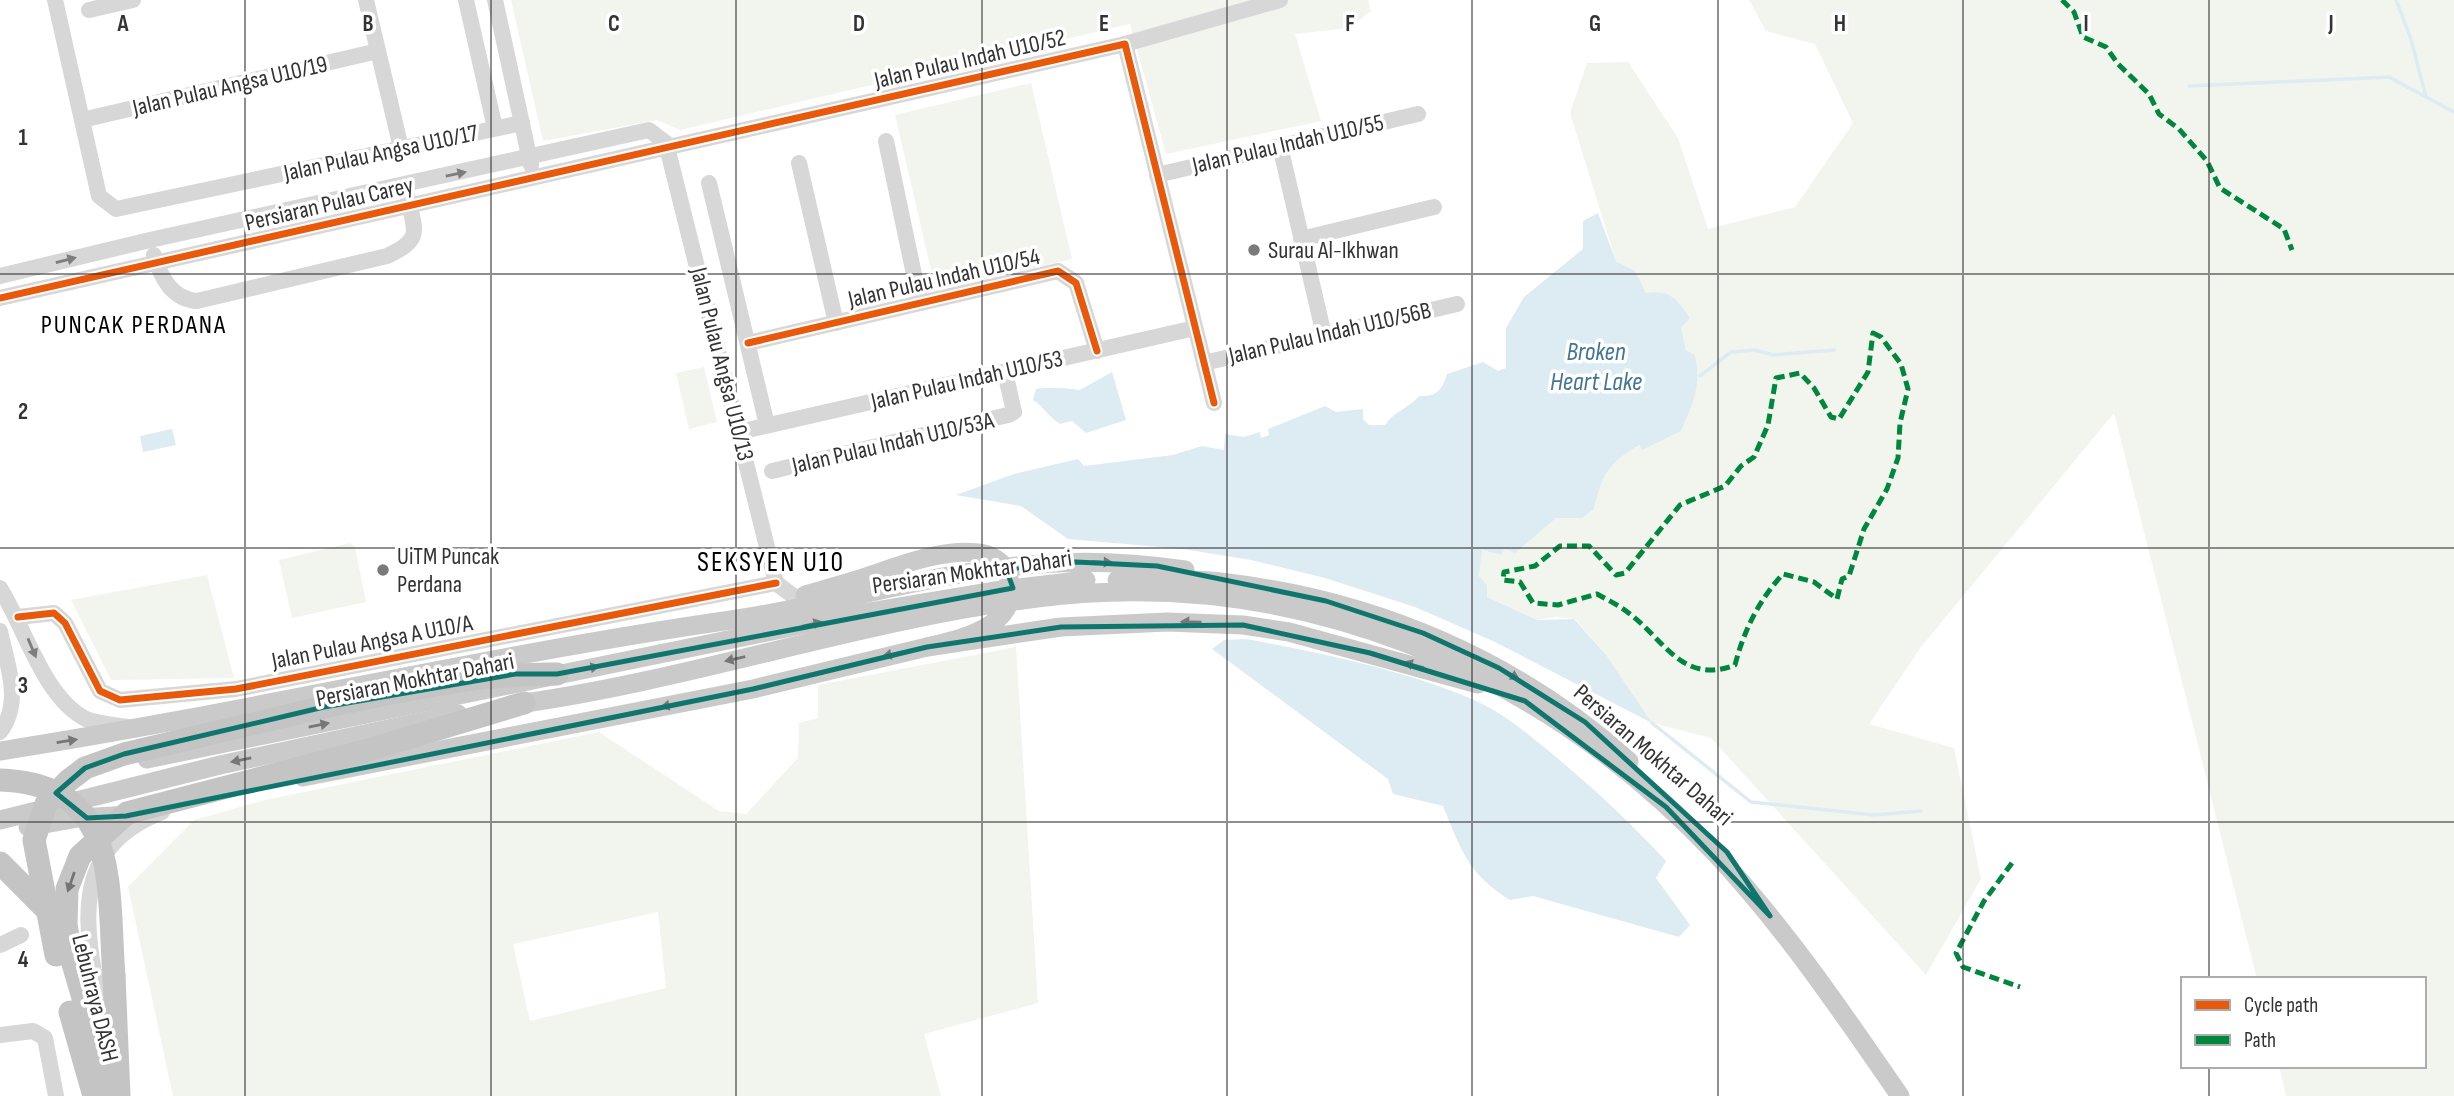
<svg xmlns="http://www.w3.org/2000/svg" width="2454" height="1096" font-family="'Sofia Sans Condensed',sans-serif">
<style>
.green{fill:#f1f5ed;fill-rule:evenodd}
.water{fill:#ddebf3}
.lines{fill:none;stroke-linecap:round;stroke-linejoin:round}
.stream{stroke:#ddebf3;stroke-width:3.5}
.minor{stroke:#d7d7d7;stroke-width:16}
.major{stroke:#cacaca;stroke-width:19}
.highway{stroke:#c4c4c4;stroke-width:23}
.major-bridge{stroke:#cacaca;stroke-width:19}
.highway-bridge{stroke:#c4c4c4;stroke-width:23}
.quiet{stroke:#00873e;stroke-width:5;stroke-dasharray:10 5;stroke-linecap:butt}
.cycleway-casing{stroke:#fff;stroke-width:11}
.cycleway{stroke:#e8590c;stroke-width:7}
.oneway{fill:#7d7d7d}
.oneway2{fill:#777}
.oneway3{fill:#747474}
.marked{fill:none;stroke:#0f766e;stroke-width:5;stroke-linejoin:round}
.grid{fill:none;stroke:#333;stroke-width:2;stroke-opacity:0.55}
.poi-dot{fill:#7a7a7a;stroke:#fff;stroke-width:2.5}
.labels{text-anchor:middle;dominant-baseline:central;stroke-width:7;stroke-linejoin:round;paint-order:stroke}
.street-label{font-size:24px;fill:#333;stroke:#fff}
.poi-label{font-size:24px;fill:#333;stroke:#fff;text-anchor:start}
.neighbourhood-label{font-size:26px;letter-spacing:2px;fill:#000;stroke:#fff}
.water-label{font-size:26px;font-style:italic;fill:#3f7597;stroke:#fff}
.quarter-label{font-size:28px;letter-spacing:2px;fill:#000;stroke:#fff}
.grid-label{font-size:23px;text-anchor:middle;font-weight:bold;fill:#333;stroke:#fff;stroke-width:7;stroke-linejoin:round;paint-order:stroke}
</style>
<rect width="100%" height="100%" fill="#fff"/>
<g class="green">
<polygon points="511,0 1368,0 1371,11 1349,28 1295,34 1321,121 1166,154 1130,24 680,130 657,120 543,141"/>
<path d="M 1749,0 L 2454,0 L 2454,1096 L 2286,1096 L 2279,1066 L 2424,1066 L 2424,979 L 2257,979 L 2114,413 L 1921,647 L 1869,724 L 1954,748 L 1981,879 L 1926,975 L 1711,738 L 1652,723 L 1607,656 L 1575,619 L 1556,617 L 1537,620 L 1487,597 L 1487,585 L 1479,576 L 1482,550 L 1501,555 L 1505,549 L 1557,518 L 1582,517 L 1594,509 L 1601,480 L 1617,457 L 1641,445 L 1642,450 C 1676,417 1706,407 1695,355 L 1686,350 L 1681,328 L 1690,318 L 1646,294 L 1635,271 L 1616,261 L 1570,113 L 1587,63 L 1628,62 L 1678,138 L 1708,229 L 1795,207 L 1853,123 L 1815,44 L 1766,31 Z"/>
<polygon points="1031,83 1072,259 936,291 895,115"/>
<polygon points="704,367 717,422 689,429 676,373"/>
<polygon points="350,543 355,547 366,602 292,618 279,560"/>
<polygon points="207,575 234,678 111,680 71,600"/>
<path d="M 1016,647 L 1038,1003 L 924,1034 L 941,1096 L 173,1096 L 128,887 L 194,820 L 265,800 L 599,732 L 719,811 L 746,814 L 798,758 L 799,723 L 818,718 L 818,685 ZM 658,912 L 666,988 L 530,1021 L 513,944 Z"/>
</g>
<g class="water">
<path d="M 1598,213 L 1616,261 L 1635,271 L 1646,293 C 1670,289 1677,299 1690,318 L 1681,328 L 1686,350 L 1695,355 C 1702,386 1693,402 1681,431 L 1642,450 L 1640,445 C 1608,462 1602,475 1594,509 L 1582,518 L 1556,518 L 1515,553 L 1505,549 L 1501,555 L 1482,550 L 1479,576 L 1487,585 L 1487,597 L 1537,620 L 1574,619 L 1607,656 L 1652,723 L 1495,642 L 1415,607 L 1325,578 L 1251,560 L 1183,549 L 1068,539 L 1021,506 L 956,495 L 1014,474 L 1078,459 L 1084,466 L 1173,455 L 1202,446 L 1224,450 L 1225,434 L 1244,437 L 1260,432 L 1261,438 L 1269,435 L 1268,429 L 1325,406 L 1336,412 L 1363,409 L 1363,419 L 1369,425 L 1385,425 C 1394,411 1408,409 1419,396 C 1437,397 1442,390 1447,374 L 1483,362 L 1498,371 L 1506,368 L 1506,328 L 1524,297 L 1583,249 L 1583,221 Z"/>
<path d="M 1112,372 L 1126,420 L 1086,433 L 1072,421 L 1060,424 C 1049,417 1043,406 1033,400 L 1036,389 C 1044,387 1071,388 1080,390 Z"/>
<polygon points="172,429 176,445 143,452 140,436"/>
<path d="M 1246,639 C 1317,652 1408,671 1474,700 C 1500,711 1523,730 1545,748 C 1590,785 1626,818 1666,861 L 1656,878 L 1690,925 L 1679,937 L 1533,896 L 1510,900 C 1468,874 1461,850 1443,806 L 1393,794 L 1388,779 L 1212,649 L 1224,640 Z"/>
</g>
<g class="lines">
<g class="stream">
<polyline points="2396,0 2410,36 2426,97 2454,112"/>
<polyline points="2189,86 2389,77 2426,97"/>
<polyline points="1700,376 1731,352 1755,350 1773,355 1834,350"/>
<polyline points="1652,723 1751,802 1874,815 1921,811"/>
</g>
<g class="minor">
<polyline points="55,0 99,196 116,209 522,123"/>
<polyline points="366,0 401,148"/>
<polyline points="466,0 495,128"/>
<polyline points="495,0 531,165"/>
<polyline points="89,10 133,0"/>
<polyline points="1125,44 1280,0"/>
<polyline points="82,120 378,51"/>
<polyline points="886,141 920,303"/>
<polyline points="1280,146 1324,335"/>
<polyline points="799,163 836,323"/>
<polyline points="1157,175 1418,114"/>
<polyline points="709,183 767,425"/>
<polyline points="1301,239 1434,207"/>
<path d="M 154,255 C 161,278 172,299 197,301 L 387,256 C 423,239 415,232 408,198"/>
<polyline points="0,276 150,240 649,130 666,143 776,583 796,598"/>
<polyline points="0,298 1125,44 1214,403"/>
<polyline points="748,343 1058,271 1076,283 1097,351"/>
<polyline points="1204,363 1457,304"/>
<polyline points="739,432 1195,328"/>
<polyline points="772,471 1008,415 1014,412 1005,372"/>
<path d="M 0,588 C 25,628 44,698 86,719 C 99,724 116,725 129,727"/>
<polyline points="18,617 54,613 65,623 100,691 120,700 236,689 776,583"/>
<path d="M 0,631 C 7,665 23,702 0,732"/>
<polyline points="0,945 21,935"/>
<polyline points="0,1035 33,1031 45,1038 56,1096"/>
<path d="M 108,1041 C 92,954 54,854 162,812"/>
</g>
<g class="major">
<path d="M 1117,580 C 1153,580 1192,578 1228,583 C 1378,601 1517,661 1629,761"/>
<polyline points="805,595 853,581"/>
<path d="M 511,705 C 689,681 860,620 1037,598 C 1296,565 1539,667 1716,854 C 1786,929 1842,1012 1900,1096"/>
<path d="M 0,751 C 245,713 486,655 731,620 C 835,605 936,571 1040,564 C 1089,560 1137,563 1185,570"/>
<polyline points="147,759 845,616 994,591 1086,580"/>
<polyline points="303,777 753,689 927,647 1061,627 1167,622 1243,625 1289,632 1478,684"/>
<polyline points="0,820 220,765 458,714"/>
<polyline points="28,827 78,818 130,815"/>
</g>
<g class="highway">
<path d="M 324,707 C 400,691 479,673 557,674"/>
<polyline points="365,751 524,703"/>
<polyline points="114,976 119,1096"/>
<polyline points="70,1012 94,1096"/>
</g>
<path class="major-bridge" d="M 853,581 C 890,570 938,548 978,553 C 990,554 1003,561 1007,572 C 1026,625 965,638 927,647"/>
<g class="highway-bridge">
<path d="M 0,780 C 122,784 107,887 114,976"/>
<polyline points="0,863 46,909"/>
<polyline points="56,955 34,840 46,804 68,781 85,768 124,754 324,707"/>
<polyline points="112,1096 71,957 66,924 67,889 80,856 127,813 365,751"/>
</g>
<g class="quiet">
<polyline points="2062,0 2074,12 2083,37 2106,47 2118,64 2149,94 2159,114 2179,129 2207,161 2220,188 2284,229 2292,250"/>
<path d="M 1873,333 L 1881,337 L 1901,364 L 1908,389 L 1900,423 L 1898,458 L 1887,489 L 1864,529 L 1849,576 L 1842,579 L 1837,599 L 1814,582 L 1783,574 C 1759,600 1744,630 1735,665 C 1683,685 1665,641 1630,614 C 1620,606 1608,600 1597,594 L 1558,605 L 1533,603 L 1520,582 L 1503,580 L 1504,572 L 1535,566 L 1560,546 L 1589,546 L 1616,575 L 1625,573 L 1680,505 L 1725,486 L 1741,466 L 1754,457 L 1768,425 L 1776,378 L 1800,373 L 1814,388 L 1831,417 L 1839,419 L 1868,372 Z"/>
<polyline points="2012,863 1984,901 1956,953 1963,967 2020,987"/>
</g>
<defs>
<g id="cycleway">
<polyline points="0,298 1125,44 1214,403"/>
<polyline points="748,343 1058,271 1076,283 1097,351"/>
<polyline points="18,617 54,613 65,623 100,691 120,700 236,689 776,583"/>
</g>
</defs>
<use href="#cycleway" class="cycleway-casing"/>
<use href="#cycleway" class="cycleway"/>
</g>
<defs><path id="oneway-solid" d="M-6-.8H1V-3.2L6.5 0L1 3.2V.8H-6Z" transform="scale(1.75)"/></defs>
<g class="oneway">
<use href="#oneway-solid" transform="translate(456 174) rotate(-12)"/>
<use href="#oneway-solid" transform="translate(66 260) rotate(-14)"/>
<use href="#oneway-solid" transform="translate(32 648) rotate(67)"/>
</g>
<g class="oneway2">
<use href="#oneway-solid" transform="translate(1102 562) rotate(2)"/>
<use href="#oneway-solid" transform="translate(1191 622) rotate(-179)"/>
<use href="#oneway-solid" transform="translate(812 624) rotate(-13)"/>
<use href="#oneway-solid" transform="translate(893 654) rotate(168)"/>
<use href="#oneway-solid" transform="translate(735 659) rotate(167)"/>
<use href="#oneway-solid" transform="translate(1414 665) rotate(-164)"/>
<use href="#oneway-solid" transform="translate(589 668) rotate(-10)"/>
<use href="#oneway-solid" transform="translate(1510 674) rotate(29)"/>
<use href="#oneway-solid" transform="translate(671 705) rotate(169)"/>
<use href="#oneway-solid" transform="translate(319 725) rotate(-11)"/>
<use href="#oneway-solid" transform="translate(67 741) rotate(-9)"/>
<use href="#oneway-solid" transform="translate(241 760) rotate(168)"/>
</g>
<use class="oneway3" href="#oneway-solid" transform="translate(71 882) rotate(109)"/>
<path class="marked" d="M 1076,562 L 1157,566 L 1326,601 L 1423,633 L 1499,668 L 1585,722 L 1727,852 L 1770,916 L 1666,807 L 1525,701 L 1370,653 L 1243,625 L 1061,627 L 927,647 L 753,689 L 126,816 L 87,818 L 56,793 L 85,768 L 124,754 L 324,707 L 515,674 L 557,674 L 1013,588 L 1006,569 Z"/>
<path class="grid" d="M 245,0 L 245,1096M 491,0 L 491,1096M 736,0 L 736,1096M 982,0 L 982,1096M 1227,0 L 1227,1096M 1472,0 L 1472,1096M 1718,0 L 1718,1096M 1963,0 L 1963,1096M 2209,0 L 2209,979M 0,274 L 2454,274M 0,548 L 2454,548M 0,822 L 2454,822M 2209,1066 L 2209,1096"/>
<g class="poi-dot">
<circle cx="1254" cy="250" r="7"/>
<circle cx="383" cy="570" r="7"/>
</g>
<g class="labels">
<g class="street-label">
<text transform="translate(970 59) rotate(-13)">Jalan Pulau Indah U10/52</text>
<text transform="translate(230 86) rotate(-13)">Jalan Pulau Angsa U10/19</text>
<text transform="translate(1288 144) rotate(-13)">Jalan Pulau Indah U10/55</text>
<text transform="translate(381 153) rotate(-12)">Jalan Pulau Angsa U10/17</text>
<text transform="translate(329 204) rotate(-13)">Persiaran Pulau Carey</text>
<text transform="translate(944 278) rotate(-13)">Jalan Pulau Indah U10/54</text>
<text transform="translate(1330 333) rotate(-13)">Jalan Pulau Indah U10/56B</text>
<text transform="translate(722 364) rotate(76)">Jalan Pulau Angsa U10/13</text>
<text transform="translate(967 380) rotate(-13)">Jalan Pulau Indah U10/53</text>
<text transform="translate(893 443) rotate(-13)">Jalan Pulau Indah U10/53A</text>
<text transform="translate(972 572) rotate(-8)">Persiaran Mokhtar Dahari</text>
<text transform="translate(372 642) rotate(-11)">Jalan Pulau Angsa A U10/A</text>
<text transform="translate(415 680) rotate(-11)">Persiaran Mokhtar Dahari</text>
<text transform="translate(1653 755) rotate(41)">Persiaran Mokhtar Dahari</text>
<text transform="translate(95 998) rotate(76)">Lebuhraya DASH</text>
</g>
<g class="poi-label">
<text x="1268" y="250">Surau Al-Ikhwan</text>
<text x="397" y="556">UiTM Puncak<tspan x="397" dy="28">Perdana</tspan></text>
</g>
<g class="neighbourhood-label">
<text x="134" y="325">PUNCAK PERDANA</text>
</g>
<g class="water-label">
<text x="1596" y="352">Broken<tspan x="1596" dy="30">Heart Lake</tspan></text>
</g>
<g class="quarter-label">
<text x="771" y="562">SEKSYEN U10</text>
</g>
</g>
<g class="grid-label">
<text x="123" y="31">A</text>
<text x="368" y="31">B</text>
<text x="614" y="31">C</text>
<text x="859" y="31">D</text>
<text x="1104" y="31">E</text>
<text x="1350" y="31">F</text>
<text x="1595" y="31">G</text>
<text x="1840" y="31">H</text>
<text x="2086" y="31">I</text>
<text x="2331" y="31">J</text>
<text x="23" y="145">1</text>
<text x="23" y="419">2</text>
<text x="23" y="693">3</text>
<text x="23" y="967">4</text>
</g>
<rect x="2181" y="977" width="245" height="91" fill="#ffffff" stroke="#adadad" stroke-width="2"/>
<rect x="2195" y="1000" width="35" height="10" fill="#e8590c" stroke="#adadad" stroke-width="2"/>
<text x="2244" y="1012" font-size="21" fill="#333333">Cycle path</text>
<rect x="2195" y="1035" width="35" height="10" fill="#00873e" stroke="#adadad" stroke-width="2"/>
<text x="2244" y="1047" font-size="21" fill="#333333">Path</text>
</svg>
